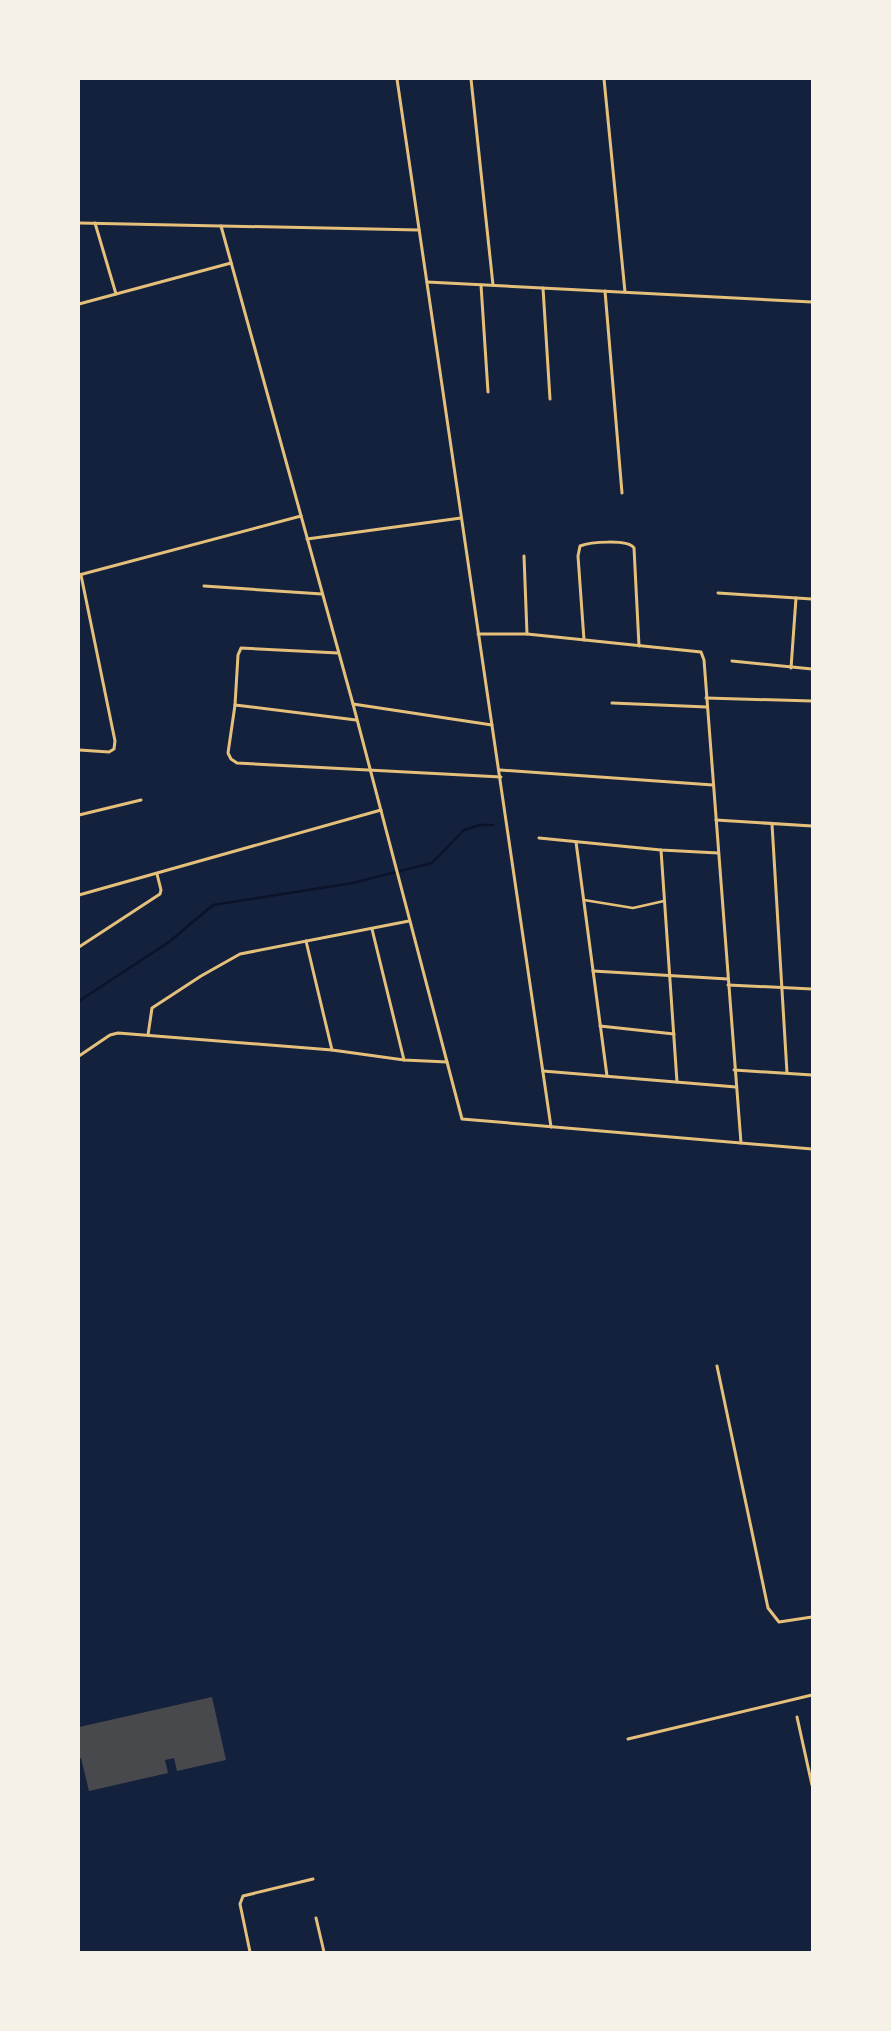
<svg xmlns="http://www.w3.org/2000/svg" width="891" height="2031" font-family="'Golos Text',sans-serif">
<style>
.lines{fill:none;stroke-linecap:round;stroke-linejoin:round}
.stream{stroke:#0b132b;stroke-width:2.5}
.building{fill:#48494c}
.pedestrian{stroke:#e5c07b;stroke-width:2.5}
.minor{stroke:#e5c07b;stroke-width:3}
</style>
<rect width="100%" height="100%" fill="#14213d"/>
<g class="lines">
<polyline class="stream" points="79,1001 169,942 213,905 353,883 432,863 464,830 480,825 493,825"/>
</g>
<polygon class="building" points="212,1697 226,1760 177,1771 174,1758 165,1760 168,1773 89,1791 81,1758 79,1759 79,1727"/>
<g class="lines">
<polyline class="pedestrian" points="584,900 633,908 664,901"/>
<g class="minor">
<polyline points="397,79 551,1127"/>
<polyline points="471,79 493,285"/>
<polyline points="604,79 625,292"/>
<polyline points="79,223 419,230"/>
<polyline points="95,223 116,294"/>
<polyline points="221,226 353,704 462,1119 812,1149"/>
<polyline points="427,282 812,302"/>
<polyline points="481,285 488,392"/>
<polyline points="543,288 550,399"/>
<polyline points="605,291 622,493"/>
<polyline points="79,304 231,263"/>
<polyline points="307,539 461,518"/>
<polyline points="524,556 527,634"/>
<polyline points="79,575 301,516"/>
<polyline points="204,586 322,594"/>
<polyline points="718,593 812,599"/>
<polyline points="478,634 527,634 701,652 704,660 741,1143"/>
<path d="M 584,640 L 578,556 L 580,546 C 590,542 628,539 634,548 L 639,646"/>
<polyline points="338,653 241,648 238,655 235,705 228,753 231,759 237,763 501,777"/>
<polyline points="732,661 812,669"/>
<polyline points="791,668 796,598"/>
<polyline points="706,698 812,701"/>
<polyline points="612,703 707,707"/>
<polyline points="353,704 492,725"/>
<polyline points="235,705 356,720"/>
<polyline points="79,750 109,752 114,749 115,741 81,575"/>
<polyline points="500,770 713,785"/>
<polyline points="79,815 141,800"/>
<polyline points="716,820 812,826"/>
<polyline points="772,824 787,1073"/>
<polyline points="539,838 661,850 718,853"/>
<polyline points="576,842 607,1076"/>
<polyline points="661,850 677,1082"/>
<polyline points="79,895 381,810"/>
<polyline points="372,929 404,1060 447,1062"/>
<polyline points="306,941 332,1050 404,1060"/>
<polyline points="79,947 160,894 161,890 157,874"/>
<polyline points="593,971 728,979"/>
<polyline points="728,985 812,989"/>
<polyline points="600,1026 674,1034"/>
<polyline points="148,1035 152,1008 201,976 240,954 409,921"/>
<polyline points="79,1056 110,1035 118,1033 332,1050"/>
<polyline points="734,1070 812,1075"/>
<polyline points="543,1071 736,1087"/>
<polyline points="717,1366 768,1608 779,1622 812,1617"/>
<polyline points="797,1717 812,1785"/>
<polyline points="628,1739 812,1695"/>
<polyline points="316,1918 324,1952"/>
<polyline points="250,1952 240,1904 243,1896 313,1879"/>
</g>
</g>
<rect width="891" height="2031" fill="none" stroke="#f6f1e7" stroke-width="160"/>
</svg>
